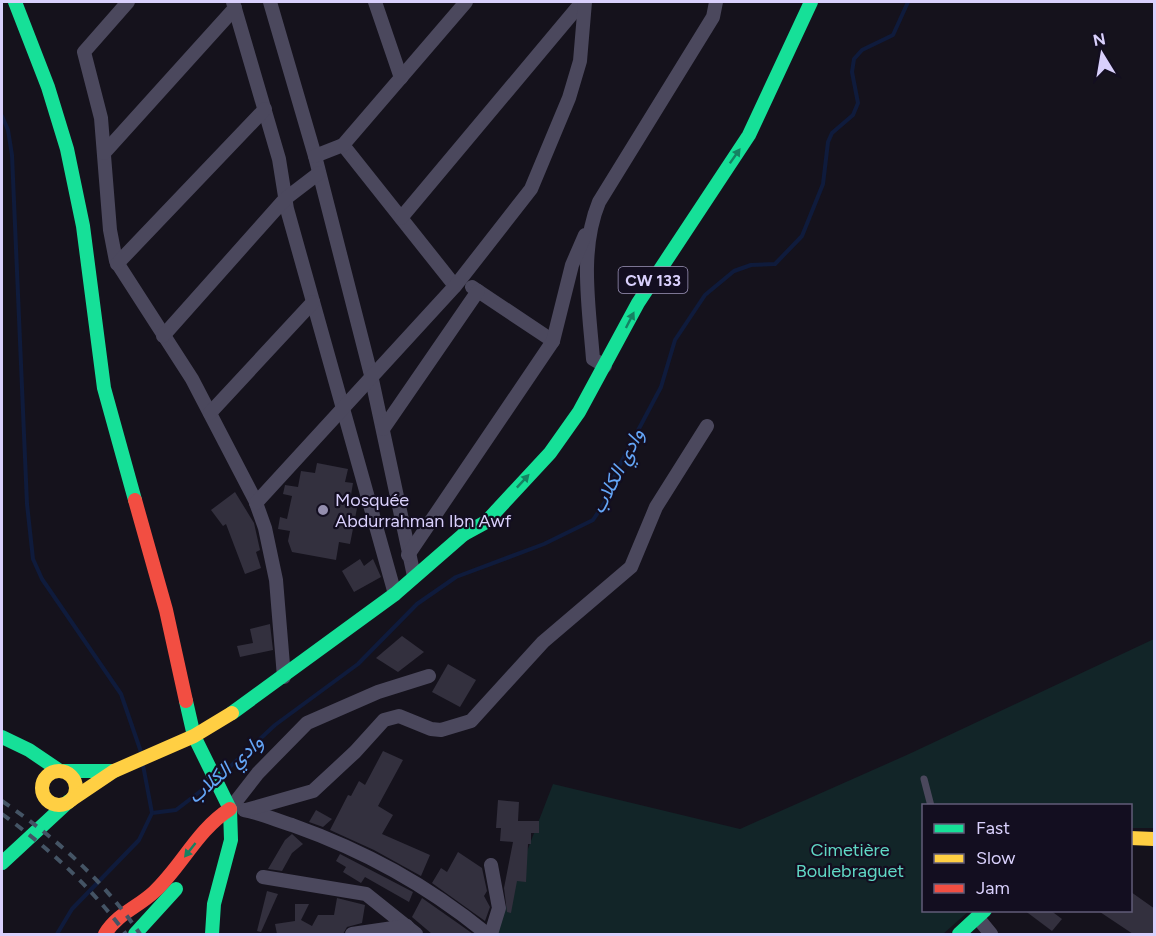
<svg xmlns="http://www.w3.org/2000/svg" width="1156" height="936" font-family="Figtree,Vazirmatn,sans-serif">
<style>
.green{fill:#122528}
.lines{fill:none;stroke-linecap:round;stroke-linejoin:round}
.stream{stroke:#0f1b3c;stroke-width:4}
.building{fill:#33303e}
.lane{stroke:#4b485d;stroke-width:7}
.street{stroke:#4b485d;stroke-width:14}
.fast{stroke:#16e098;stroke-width:14}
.slow{stroke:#ffcf43;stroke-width:14}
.jam{stroke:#f24e42;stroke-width:14}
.rail{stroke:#445465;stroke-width:4;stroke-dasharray:9 8;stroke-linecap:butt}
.oneway{fill:#158262}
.poi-dot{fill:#948eae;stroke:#130e20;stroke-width:2}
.labels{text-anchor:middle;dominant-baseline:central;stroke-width:4.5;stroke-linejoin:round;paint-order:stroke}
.shield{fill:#130e20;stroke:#9e96ba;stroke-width:1.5}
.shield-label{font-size:16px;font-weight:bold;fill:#d9d0fc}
.poi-label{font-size:18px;fill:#d9d0fc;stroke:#130e20;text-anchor:start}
.park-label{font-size:18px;fill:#60d8c5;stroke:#130e20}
.water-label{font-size:20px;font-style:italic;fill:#64a6f7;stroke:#130e20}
</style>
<rect width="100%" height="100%" fill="#15121c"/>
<polygon class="green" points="1154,639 1154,828 1131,828 1130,806 924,806 924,910 969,911 943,934 495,934 553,784 740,829 909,754"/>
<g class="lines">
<g class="stream">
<polyline points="2,116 8,130 12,155 27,504 33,559 42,579 121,694 141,752"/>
<polyline points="221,775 275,725 358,664 417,604 456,577 544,544 593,520 607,499 616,472 661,387 675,340 705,295 734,271 751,265 775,264 802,236 823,184 828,142 832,133 853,115 858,103 852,72 854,59 862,50 893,35 908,2"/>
<polyline points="152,813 176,810 210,784"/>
<polyline points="57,934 72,909 139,840 152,813 143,765"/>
</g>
</g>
<g class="building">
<polygon points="317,463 348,469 345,482 353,483 350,501 358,503 350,544 339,542 336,560 292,552 288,541 290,531 278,529 280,517 287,519 292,496 283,494 285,485 298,487 301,471 315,473"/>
<polygon points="235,492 254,523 260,550 256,552 261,568 245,574 226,524 223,526 211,510"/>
<polygon points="360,559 364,566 373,559 381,577 354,592 342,571"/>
<polygon points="270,624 273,650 240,657 237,646 253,643 250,629"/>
<polygon points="402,636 424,652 398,672 376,658"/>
<polygon points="448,664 476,680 460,707 432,692"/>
<polygon points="383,751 403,760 378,806 393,815 382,834 430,855 421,876 374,850 330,830 348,795 351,796 359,781 365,785"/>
<polygon points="498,800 519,802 518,821 539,821 539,833 531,833 531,844 528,844 526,882 517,881 511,913 507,912 504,888 513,842 500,841 501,828 496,828"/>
<polygon points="316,810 332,819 323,827 309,822"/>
<polygon points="292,834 303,844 292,853 282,871 268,869 285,840"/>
<polygon points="458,852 482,868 487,891 484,896 490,907 485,921 432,883 441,868 447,872"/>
<polygon points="340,854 413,892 409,902 365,877 361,883 343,872 346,867 336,861"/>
<polygon points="267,891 278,894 261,932 257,931"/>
<polygon points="1131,892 1155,909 1155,934 1133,934 1097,910 1131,910"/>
<polygon points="337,898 365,905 362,923 347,927 343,934 277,934 275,924 295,921 295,904 309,904 301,920 312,926 318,915 334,915"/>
<polygon points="422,898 459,924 473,934 432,934 412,917"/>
<polygon points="1024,910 1050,910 1062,919 1052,931"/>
</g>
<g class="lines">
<polyline class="lane" points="924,779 931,806"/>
<g class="street">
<polyline points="128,2 84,52 101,118 110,230 116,261 192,379 255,500 265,528 276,580 284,677"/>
<polyline points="233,2 279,159 287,209 395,594"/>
<polyline points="270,2 315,156 371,375 414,576"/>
<polyline points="375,2 401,78"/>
<polyline points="343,145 455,286"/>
<polyline points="104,153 235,8"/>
<polyline points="315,156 343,145 466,2"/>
<polyline points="401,218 582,2"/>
<polyline points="117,264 265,109"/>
<polyline points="472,287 553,341"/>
<polyline points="163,336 285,199 319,173"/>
<path d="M 605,366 L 593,359 C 589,307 579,250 599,202 L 713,17 L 716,2"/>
<polyline points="210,413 313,302"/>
<polyline points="383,429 478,291"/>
<polyline points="256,503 456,285 531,189 569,98 580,61 585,2"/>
<polyline points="408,555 553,341 572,265 585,235"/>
<polyline points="230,809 258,773 307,723 378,692 429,676"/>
<path d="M 244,810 C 260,813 276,820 292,825 C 365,851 427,885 487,934"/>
<polyline points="246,810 313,791 355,752 384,720 399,716 431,729 441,730 471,721 543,642 631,567 656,507 707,426"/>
<polyline points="491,865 499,908 491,934"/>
<polyline points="263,877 366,894 416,934"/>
<polyline points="977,917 991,934"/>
<polyline points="352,934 407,926"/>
</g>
<g class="fast">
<polyline points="15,2 48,87 67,149 83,226 104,388 135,500"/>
<polyline points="464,534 486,522 550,453 579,412 638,303 749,135 811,2"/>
<polyline points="186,701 194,736 230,809 231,840 214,904 212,934"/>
<polyline points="232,713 395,594 464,534"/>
<polyline points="2,737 29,750 60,771 114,771"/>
<polyline points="2,863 69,801"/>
<polyline points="135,934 176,889"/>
<polyline points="959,934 985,910"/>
</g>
<g class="slow">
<circle cx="59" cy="788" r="17"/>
<polyline points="71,800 114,771 194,736 232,713"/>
<polyline points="1130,838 1154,839"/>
</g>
<g class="jam">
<polyline points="135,500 166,610 186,701"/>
<path d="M 105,934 C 117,914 138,907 154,892 C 182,866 197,830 230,809"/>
</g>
<g class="rail">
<path d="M 2,801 C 56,838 103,880 140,934"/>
<path d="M 2,814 C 51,850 89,885 126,934"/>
</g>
</g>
<defs><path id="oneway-solid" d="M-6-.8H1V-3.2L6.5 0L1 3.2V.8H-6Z" transform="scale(1.5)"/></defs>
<g class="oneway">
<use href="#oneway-solid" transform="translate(735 156) rotate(-55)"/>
<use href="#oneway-solid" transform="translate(630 320) rotate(-63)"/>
<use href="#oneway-solid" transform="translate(523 481) rotate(-47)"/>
<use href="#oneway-solid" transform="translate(190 850) rotate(128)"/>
</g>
<circle class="poi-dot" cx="323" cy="510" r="6"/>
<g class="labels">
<rect class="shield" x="618.5" y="267" width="69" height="26" rx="4.5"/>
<g class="shield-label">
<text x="653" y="280">CW 133</text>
</g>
<g class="poi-label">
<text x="335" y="500">Mosquée<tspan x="335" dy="21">Abdurrahman Ibn Awf</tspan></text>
</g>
<g class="park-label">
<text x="850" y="850">Cimetière<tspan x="850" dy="21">Boulebraguet</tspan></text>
</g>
<g class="water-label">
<text transform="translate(617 471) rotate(-63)">وادي الكلاب</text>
<text transform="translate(225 769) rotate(-41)">وادي الكلاب</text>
</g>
</g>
<rect width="1156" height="936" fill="none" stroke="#d9d0fc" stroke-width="6"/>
<rect x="922" y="804" width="210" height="108" fill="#130e20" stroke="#625c78" stroke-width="1.5"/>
<rect x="934" y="824" width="30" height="9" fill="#16e098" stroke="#625c78" stroke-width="1.5"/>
<text x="976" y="834" font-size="18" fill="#d9d0fc">Fast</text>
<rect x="934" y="854" width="30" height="9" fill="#ffcf43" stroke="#625c78" stroke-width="1.5"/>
<text x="976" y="864" font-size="18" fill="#d9d0fc">Slow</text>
<rect x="934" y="884" width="30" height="9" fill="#f24e42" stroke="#625c78" stroke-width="1.5"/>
<text x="976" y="894" font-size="18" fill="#d9d0fc">Jam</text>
<g transform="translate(1102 54) rotate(349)" stroke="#130e20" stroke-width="4.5" paint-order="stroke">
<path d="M0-4.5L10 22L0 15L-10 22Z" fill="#d9d0fc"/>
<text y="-9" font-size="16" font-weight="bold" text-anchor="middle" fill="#d9d0fc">N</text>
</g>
</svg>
